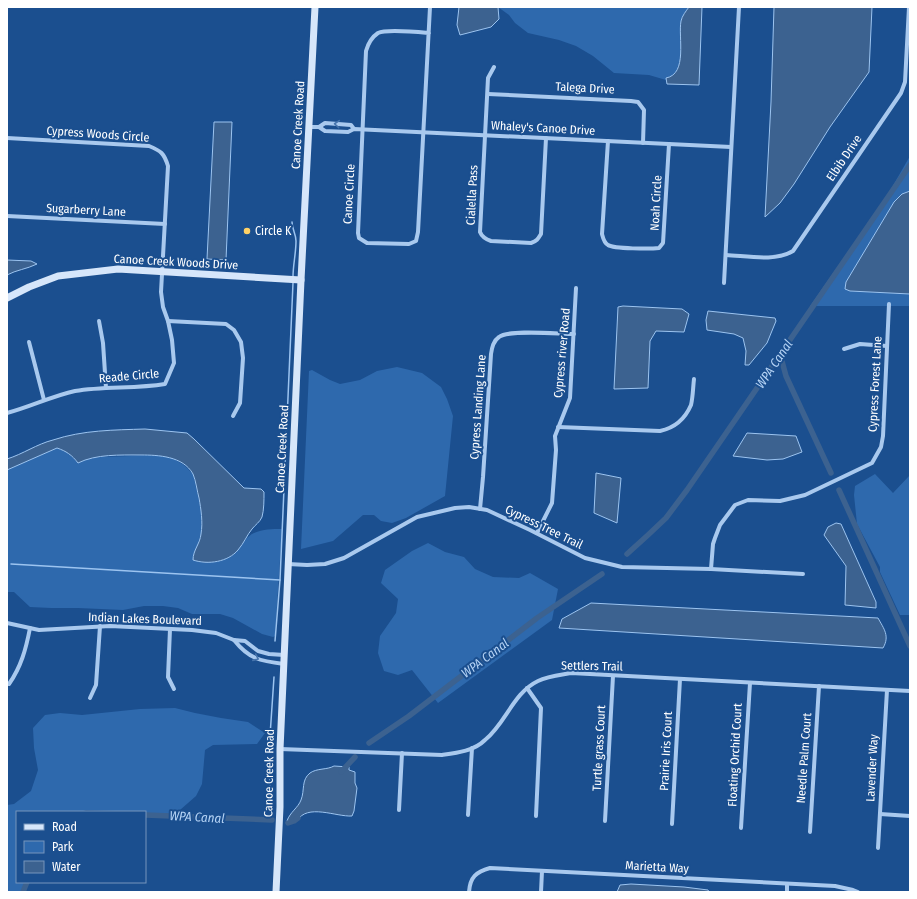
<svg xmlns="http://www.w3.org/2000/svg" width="917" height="899" font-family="'Fira Sans Condensed',sans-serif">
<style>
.green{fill:#2e69ad}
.water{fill:#3c6290;stroke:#9cc4f0}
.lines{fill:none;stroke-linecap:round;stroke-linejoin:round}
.stream{stroke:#9cc4f0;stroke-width:1.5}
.canal{stroke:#3c6290;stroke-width:5.5}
.street{stroke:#a9c9ee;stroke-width:4}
.secondary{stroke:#d6e6fa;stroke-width:7}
.oneway{stroke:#4674ac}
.poi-dot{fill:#ffd166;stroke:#1b4f8f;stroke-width:1.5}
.labels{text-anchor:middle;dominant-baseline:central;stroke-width:4;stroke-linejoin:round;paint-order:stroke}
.street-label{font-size:12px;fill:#fff;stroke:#1b4f8f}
.poi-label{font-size:12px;fill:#fff;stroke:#1b4f8f;text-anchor:start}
.water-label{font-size:13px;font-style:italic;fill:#b5d3f5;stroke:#1b4f8f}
</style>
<rect width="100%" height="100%" fill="#1b4f8f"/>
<g class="green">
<path d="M 498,7 L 689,7 C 686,11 682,16 681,21 C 678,37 688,74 666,78 L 666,80 L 649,75 L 614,73 L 593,56 L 576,46 L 559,40 L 528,33 L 515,23 L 509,15 Z"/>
<polygon points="910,156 910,191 902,194 845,289 850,291 910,294 910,306 810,306 887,196"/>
<polygon points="397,367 422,373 441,387 447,399 453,416 445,496 406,518 392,523 381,521 374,515 363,515 333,541 301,549 309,371 312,370 330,380 340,384 360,380 377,371"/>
<path d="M 57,448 L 67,452 L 78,463 L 87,459 L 101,457 L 161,455 L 174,459 L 184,465 L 193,474 L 201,510 L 201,535 L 198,543 L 199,562 C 213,563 230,561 239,549 C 243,543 247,536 254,533 C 263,529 272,529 282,529 L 275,636 L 273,637 L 262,634 L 233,618 L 220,614 L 192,614 L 178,608 L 163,606 L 144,606 L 123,610 L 78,608 L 51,608 L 30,607 L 14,592 L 7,592 L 7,470 Z"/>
<polygon points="875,474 893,493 910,475 910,615 900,615 880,572 880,567 857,524 854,495 855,486"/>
<polygon points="428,543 445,552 464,557 475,569 493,577 519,578 530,573 558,589 552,620 438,703 412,670 398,675 384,671 378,653 380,636 396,613 398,599 381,583 385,570 412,551"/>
<polygon points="175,708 195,713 221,718 248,722 265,733 257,744 213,745 205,750 202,784 196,796 180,810 169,814 145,813 145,812 86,810 80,812 17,812 17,882 25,882 22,892 7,892 7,805 14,804 31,791 38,770 34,748 33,728 45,715 60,713 82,715 140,709"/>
</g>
<g class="water">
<polygon points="459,7 498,7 499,19 491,27 460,35 457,25"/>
<path d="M 689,7 L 702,7 L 699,85 L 667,84 L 666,78 C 688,74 678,37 681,21 C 682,16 686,11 689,7 Z"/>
<polygon points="774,7 872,7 869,72 830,127 794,184 780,203 765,217 771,102"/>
<polygon points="214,122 232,122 226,260 207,259"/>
<polygon points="910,191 910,294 850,291 845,289 846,282 894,202 902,194"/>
<path d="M 7,260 L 31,261 L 37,264 C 27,269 16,270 7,275 Z"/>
<polygon points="623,306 682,309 689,314 684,332 656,331 650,341 648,388 614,389 618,307"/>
<polygon points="708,311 775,318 776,321 767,343 749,365 745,365 746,351 743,338 734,334 707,330 706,320"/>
<path d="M 145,429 L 187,433 L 194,439 L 244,488 L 261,489 L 264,492 C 264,500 264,510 262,517 C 260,522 255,525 252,529 C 247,535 244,543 238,550 C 228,562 208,565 193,560 C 193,550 200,544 201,534 C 203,522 201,509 199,498 C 197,491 196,481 193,474 C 183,456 158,455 141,455 C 120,455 96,454 78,463 C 72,455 66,451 57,448 L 7,470 L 7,459 C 23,454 37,444 53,440 C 83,430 114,430 145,429 Z"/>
<polygon points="747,433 796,436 802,452 783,459 767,460 733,456"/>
<polygon points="596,473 621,478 617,523 594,513"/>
<polygon points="836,523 841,524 876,602 876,608 845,605 846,566 824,535 828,527"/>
<path d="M 591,603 L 878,618 C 884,629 890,636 883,648 L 559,628 L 562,619 Z"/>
<path d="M 334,766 L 349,767 L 349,770 L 355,772 L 355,783 L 357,788 L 354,811 L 352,816 C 336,817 307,803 297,821 L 287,821 C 290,812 298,808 301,800 C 305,790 301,780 310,773 C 317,768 327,770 334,766 Z"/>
<polygon points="631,884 684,887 708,890 709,892 617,892 620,885"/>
</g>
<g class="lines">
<g class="stream">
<path d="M 292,222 C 292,229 296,234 296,241 C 296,253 293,265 293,277"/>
<polyline points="11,564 280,580 275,641"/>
<polyline points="280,580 293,283"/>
<polyline points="270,736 274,677"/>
<polyline points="270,760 270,810"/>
</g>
<g class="canal">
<polyline points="780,354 786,376 831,473"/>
<polyline points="839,490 910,646"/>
<polyline points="627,554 648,535 666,518 687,490 910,165"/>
<polyline points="369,743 409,716 537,618 602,574"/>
<polyline points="341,772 355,757"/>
<polyline points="145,815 272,820"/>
<polyline points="288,823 294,821 298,818"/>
<polyline points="23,892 27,882"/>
</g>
<g class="street">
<path d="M 429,33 C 418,32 386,29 378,33 C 372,37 368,44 366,51 L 358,233 L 359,238 L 367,243 L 409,244 L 416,241 L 418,232 L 430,7"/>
<path d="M 494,67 L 488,78 L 480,232 C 482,237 485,239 491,241 L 531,243 C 537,241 538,239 541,234 L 546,138"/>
<polyline points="488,94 631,101 638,102 644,110 643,143"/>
<polyline points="309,127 319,127 325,131 348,132 354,129 731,147"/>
<polyline points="319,127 325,123 351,125 354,129"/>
<path d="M 7,138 L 149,146 C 161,151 164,153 168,166 L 161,292 L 163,307 L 168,321 L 172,340 L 174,363 L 165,384 C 135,389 105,386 75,391 C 52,396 30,407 7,413"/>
<path d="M 608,141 L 602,234 C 603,238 604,243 608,245 C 614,249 651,249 659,248 L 663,243 L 669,144"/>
<polyline points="7,216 165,224"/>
<path d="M 726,255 C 747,256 775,262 793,251 L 901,93 L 905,82 L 909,7"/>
<polyline points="724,283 739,7"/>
<polyline points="99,321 103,343 106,388"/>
<polyline points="168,321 226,324 234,330 241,342 243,358 240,403 233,416"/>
<polyline points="29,342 44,400"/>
<polyline points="844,349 860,344 887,346"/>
<path d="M 558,427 L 660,431 C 674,428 685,419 691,405 C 693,397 693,387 694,379"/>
<path d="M 480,509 L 483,477 L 491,354 C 492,348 493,341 499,337 C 509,329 559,334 574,334"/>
<polyline points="537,533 552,503 556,450 555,436 570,398 576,288"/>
<polyline points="288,564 307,565 325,564 344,558 417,517 455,508 469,507 487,510 530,530 585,558 622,567 711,569 803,574"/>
<polyline points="711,569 713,544 715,538 720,525 735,505 748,500 780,501 805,495 872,463 881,447 883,436 889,304"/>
<polyline points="7,623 39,630 110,626 192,630 216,633 234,640 245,641 258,651 269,654 284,655"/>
<polyline points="170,629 168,677 174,689"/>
<path d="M 234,640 C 249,659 260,661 284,664"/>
<path d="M 9,684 C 21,667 26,649 30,628"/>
<polyline points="527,688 541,708 536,816"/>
<polyline points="90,698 96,685 100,626"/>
<path d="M 280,749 L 442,755 C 457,753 474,751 485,740 C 506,723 513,693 538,681 C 548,676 560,675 571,673 L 910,691"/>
<polyline points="399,810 402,753"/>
<polyline points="880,814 910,816"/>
<polyline points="468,815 472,748"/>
<polyline points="605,821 613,676"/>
<polyline points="672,824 680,679"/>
<polyline points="741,828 750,683"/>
<polyline points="810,832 819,686"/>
<polyline points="878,848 887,690"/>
<path d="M 469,892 C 470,877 476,872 490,868 L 835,886 L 853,890 L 858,892"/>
<polyline points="541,892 542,871"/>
<polyline points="787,892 787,884"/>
</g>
<g class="secondary">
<polyline points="7,298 29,287 58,276 118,269 301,280"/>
<polyline points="276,892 280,807 280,749 301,280 315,7"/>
</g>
</g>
<defs><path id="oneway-chevron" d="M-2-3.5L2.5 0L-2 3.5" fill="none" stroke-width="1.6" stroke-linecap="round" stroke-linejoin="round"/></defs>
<g class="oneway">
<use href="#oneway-chevron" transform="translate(337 124) rotate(-175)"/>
<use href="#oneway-chevron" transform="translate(256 658) rotate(24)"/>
</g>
<circle class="poi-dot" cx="247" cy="231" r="4"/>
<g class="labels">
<g class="street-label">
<text transform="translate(585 88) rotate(3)">Talega Drive</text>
<text transform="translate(298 125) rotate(-87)">Canoe Creek Road</text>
<text transform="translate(543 128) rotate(3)">Whaley's Canoe Drive</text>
<text transform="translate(98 134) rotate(4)">Cypress Woods Circle</text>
<text transform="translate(844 158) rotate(-56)">Elbib Drive</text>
<text transform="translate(349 194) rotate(-87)">Canoe Circle</text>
<text transform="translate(472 195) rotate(-87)">Cialella Pass</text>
<text transform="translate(656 203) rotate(-87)">Noah Circle</text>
<text transform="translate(86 210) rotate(3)">Sugarberry Lane</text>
<text transform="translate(176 262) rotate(3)">Canoe Creek Woods Drive</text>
<text transform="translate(562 353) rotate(-85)">Cypress river Road</text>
<text transform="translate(129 376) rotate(-5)">Reade Circle</text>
<text transform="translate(875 384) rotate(-87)">Cypress Forest Lane</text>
<text transform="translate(478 407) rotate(-86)">Cypress Landing Lane</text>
<text transform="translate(282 449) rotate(-87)">Canoe Creek Road</text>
<text transform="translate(544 527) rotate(26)">Cypress Tree Trail</text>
<text transform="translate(145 619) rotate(2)">Indian Lakes Boulevard</text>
<text transform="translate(592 666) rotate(1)">Settlers Trail</text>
<text transform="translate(599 748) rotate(-87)">Turtle grass Court</text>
<text transform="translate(666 751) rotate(-87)">Prairie Iris Court</text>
<text transform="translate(735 755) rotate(-87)">Floating Orchid Court</text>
<text transform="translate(804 758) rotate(-86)">Needle Palm Court</text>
<text transform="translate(872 768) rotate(-87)">Lavender Way</text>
<text transform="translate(269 773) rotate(-89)">Canoe Creek Road</text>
<text transform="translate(657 867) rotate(3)">Marietta Way</text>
</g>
<g class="poi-label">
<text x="255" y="231">Circle K</text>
</g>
<g class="water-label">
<text transform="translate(774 364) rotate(-56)">WPA Canal</text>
<text transform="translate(485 658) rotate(-37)">WPA Canal</text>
<text transform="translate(197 817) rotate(3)">WPA Canal</text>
</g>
</g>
<rect width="917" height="899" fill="none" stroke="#ffffff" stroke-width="16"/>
<rect x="16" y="811" width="130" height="72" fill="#1b4f8f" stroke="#7695bc"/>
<rect x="24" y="824" width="20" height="6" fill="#d6e6fa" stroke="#7695bc"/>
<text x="52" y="831" font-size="12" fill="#ffffff">Road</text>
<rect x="24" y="841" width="20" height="12" fill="#2e69ad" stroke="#7695bc"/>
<text x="52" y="851" font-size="12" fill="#ffffff">Park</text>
<rect x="24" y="861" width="20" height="12" fill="#3c6290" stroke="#7695bc"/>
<text x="52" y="871" font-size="12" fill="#ffffff">Water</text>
</svg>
